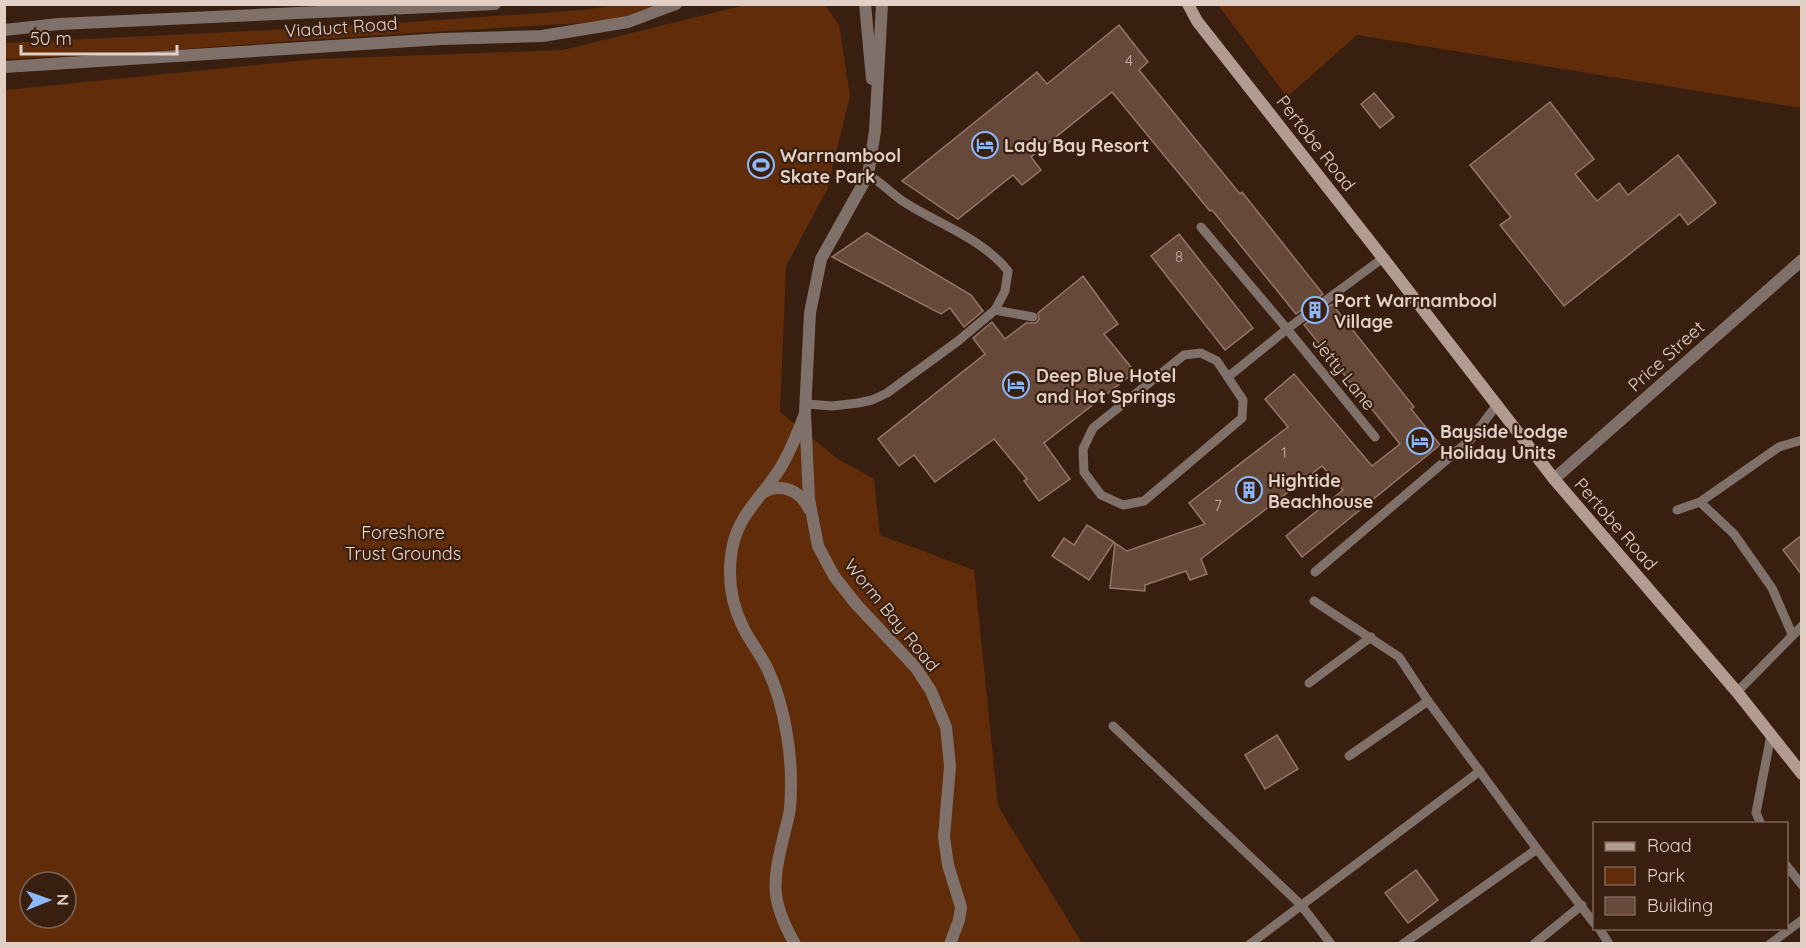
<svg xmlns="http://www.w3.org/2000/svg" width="1806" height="948" font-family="Quicksand,sans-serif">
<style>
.green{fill:#612c0a;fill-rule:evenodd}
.building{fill:#67493a;stroke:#967666;stroke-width:1.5}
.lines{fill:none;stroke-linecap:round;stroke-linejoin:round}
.lane{stroke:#7f716a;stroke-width:9}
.street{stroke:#7f716a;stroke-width:12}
.secondary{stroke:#b29b90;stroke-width:12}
.labels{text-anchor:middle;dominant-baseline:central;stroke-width:4.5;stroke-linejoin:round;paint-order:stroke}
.number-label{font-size:15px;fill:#c3aea4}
.street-label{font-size:18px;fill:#e2d0c7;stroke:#391f10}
.poi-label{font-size:18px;font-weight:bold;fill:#e2d0c7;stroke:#391f10;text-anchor:start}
.park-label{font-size:18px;fill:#f0d8cc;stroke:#391f10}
</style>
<rect width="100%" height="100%" fill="#391f10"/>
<g class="green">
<polygon points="623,4 661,5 631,16 582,23 364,36 115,54 5,59 4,43 353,26 583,10"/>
<path d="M 777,4 L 825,5 L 839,25 L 850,96 L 827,190 L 786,266 L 780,412 L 838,459 L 874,479 L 880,535 L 974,570 L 998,806 L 1082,943 L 5,944 L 5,90 L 316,59 L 563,50 L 741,6 ZM 30,882 L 66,882 L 66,918 L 30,918 Z"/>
<polygon points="1218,5 1801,5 1801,108 1357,35 1287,97"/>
</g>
<g class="building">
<polygon points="1119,25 1148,62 1139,70 1240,194 1242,192 1323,294 1296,314 1212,210 1210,211 1112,92 1031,157 1041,170 1022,185 1013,175 958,219 902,181 1037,72 1047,84"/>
<polygon points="1374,93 1394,117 1380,128 1361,104"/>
<polygon points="1550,102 1594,159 1575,174 1597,201 1619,183 1628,195 1678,155 1716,203 1688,225 1680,214 1564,306 1500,225 1511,217 1470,165"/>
<polygon points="867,233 971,295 983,311 964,327 950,308 941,314 832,257"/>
<polygon points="1179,234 1253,328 1225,350 1151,256"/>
<polygon points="1083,276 1118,324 1104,334 1135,372 1044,443 1070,479 1039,501 1024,481 1027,479 994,439 935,482 914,455 899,466 878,439 985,354 973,338 992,322 1005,339 1026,323 1036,323 1039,319 1038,313"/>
<polygon points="1332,304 1414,407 1411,409 1440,445 1302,557 1286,536 1343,490 1322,466 1201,559 1207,574 1190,580 1186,571 1145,585 1145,591 1110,588 1115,543 1127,551 1205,524 1189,503 1288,427 1265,399 1294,374 1372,466 1400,444 1304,325"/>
<polygon points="1087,525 1114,542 1089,580 1052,556 1064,538 1074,545"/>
<polygon points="1802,535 1802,575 1783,550"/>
<polygon points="1277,735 1298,769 1265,789 1245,755"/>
<polygon points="1416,870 1438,900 1408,923 1385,893"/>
</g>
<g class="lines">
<g class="lane">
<polyline points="1201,227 1287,329 1375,437"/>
<polyline points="995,310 1033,317"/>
<polygon points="1201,353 1217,361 1243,400 1242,418 1144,501 1123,505 1101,495 1084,472 1083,449 1093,428 1184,355"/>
<polyline points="1228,377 1287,329 1383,258"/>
<path d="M 807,404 L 832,406 L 858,403 L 872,400 L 887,393 L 958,341 L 995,310 L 1005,291 L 1008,271 C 981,237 937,224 901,200 C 890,192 881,182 868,175"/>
<polyline points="1700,502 1734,534 1772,588 1792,634"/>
<polyline points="1677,510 1700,502 1779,447 1802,440"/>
<polyline points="1315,572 1471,439 1496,406"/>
<polyline points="1314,601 1399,657 1428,701 1537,849 1594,923"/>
<polyline points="1309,683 1371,637"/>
<polyline points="1737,692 1802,626"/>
<polyline points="1113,726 1301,905 1331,944"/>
<polyline points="1349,756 1428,701"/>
<polyline points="1761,824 1756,813 1771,735"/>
<polyline points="1786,865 1802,885"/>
<polyline points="1599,928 1609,944"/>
<polyline points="1250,944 1480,771"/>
<polyline points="1403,944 1537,849"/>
<polyline points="1534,944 1582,905"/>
<polyline points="1770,944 1802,920"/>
</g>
<g class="street">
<polyline points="865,4 872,79"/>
<polyline points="882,4 875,131 868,175 821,259 810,313 805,412 809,499 818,546 834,576 856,604 916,668 931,691 946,727 950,766 944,837 948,865 961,907 959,920 950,944"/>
<polyline points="4,30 59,24 495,4"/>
<polyline points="4,67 442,39 542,36 628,22 676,4"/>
<polyline points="1554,479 1802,260"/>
<path d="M 762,493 C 781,482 800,490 809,509"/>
<path d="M 795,944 C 771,902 772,885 783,839 C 785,829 789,818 790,808 C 792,784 791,759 787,735 C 783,711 777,688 766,666 C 759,652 749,640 743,627 C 732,605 728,580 731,556 C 735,517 760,500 779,470 C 790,453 797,434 804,416"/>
</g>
<polyline class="secondary" points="1188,4 1197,21 1383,258 1554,479 1737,692 1802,774"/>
</g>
<defs>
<symbol id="hotel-ring" viewBox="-11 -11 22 22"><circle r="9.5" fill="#391f10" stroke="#8db9fc" stroke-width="1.5"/><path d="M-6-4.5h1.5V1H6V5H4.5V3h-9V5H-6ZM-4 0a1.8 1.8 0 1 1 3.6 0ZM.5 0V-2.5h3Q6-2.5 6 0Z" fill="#8db9fc"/></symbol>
<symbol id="stadium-ring" viewBox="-11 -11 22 22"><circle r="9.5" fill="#391f10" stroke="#8db9fc" stroke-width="1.5"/><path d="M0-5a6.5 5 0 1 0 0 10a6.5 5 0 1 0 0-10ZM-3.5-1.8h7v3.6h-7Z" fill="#8db9fc"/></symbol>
<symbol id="building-ring" viewBox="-11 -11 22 22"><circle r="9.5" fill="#391f10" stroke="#8db9fc" stroke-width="1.5"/><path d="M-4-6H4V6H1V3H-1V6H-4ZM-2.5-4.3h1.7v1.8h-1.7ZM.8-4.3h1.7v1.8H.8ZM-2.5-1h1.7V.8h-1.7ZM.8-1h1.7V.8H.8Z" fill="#8db9fc"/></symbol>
</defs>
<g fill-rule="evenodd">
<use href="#hotel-ring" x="970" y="130" width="30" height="30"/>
<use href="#stadium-ring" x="746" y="150" width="30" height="30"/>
<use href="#building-ring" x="1300" y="295" width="30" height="30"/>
<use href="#hotel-ring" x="1001" y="370" width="30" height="30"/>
<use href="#hotel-ring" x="1405" y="426" width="30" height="30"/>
<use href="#building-ring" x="1234" y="475" width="30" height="30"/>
</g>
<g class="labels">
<g class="number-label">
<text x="1129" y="60">4</text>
<text x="1179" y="256">8</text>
<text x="1284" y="452">1</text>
<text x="1218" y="505">7</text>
</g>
<g class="street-label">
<text transform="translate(341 27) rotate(-4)">Viaduct Road</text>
<text transform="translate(1316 143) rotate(52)">Pertobe Road</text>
<text transform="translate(1666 356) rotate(-42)">Price Street</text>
<text transform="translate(1344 373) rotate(51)">Jetty Lane</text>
<text transform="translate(1616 524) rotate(49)">Pertobe Road</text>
<text transform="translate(892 615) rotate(51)">Worm Bay Road</text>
</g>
<g class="poi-label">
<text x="1004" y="145">Lady Bay Resort</text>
<text x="780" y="155">Warrnambool<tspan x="780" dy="21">Skate Park</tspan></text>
<text x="1334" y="300">Port Warrnambool<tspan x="1334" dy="21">Village</tspan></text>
<text x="1036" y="375">Deep Blue Hotel<tspan x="1036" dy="21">and Hot Springs</tspan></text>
<text x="1440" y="431">Bayside Lodge<tspan x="1440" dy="21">Holiday Units</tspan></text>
<text x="1268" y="480">Hightide<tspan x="1268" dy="21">Beachhouse</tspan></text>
</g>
<g class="park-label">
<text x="403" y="532">Foreshore<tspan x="403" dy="21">Trust Grounds</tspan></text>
</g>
</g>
<rect width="1806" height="948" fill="none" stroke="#e2d0c7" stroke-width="12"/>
<rect x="1593" y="822" width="195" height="108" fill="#391f10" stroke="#7d6659" stroke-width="1.5"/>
<rect x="1605" y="842" width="30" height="9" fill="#b29b90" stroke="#7d6659" stroke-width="1.5"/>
<text x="1647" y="852" font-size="18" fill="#e2d0c7">Road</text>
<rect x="1605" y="867" width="30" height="18" fill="#612c0a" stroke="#7d6659" stroke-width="1.5"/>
<text x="1647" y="882" font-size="18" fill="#e2d0c7">Park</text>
<rect x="1605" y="897" width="30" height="18" fill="#67493a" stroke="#7d6659" stroke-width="1.5"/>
<text x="1647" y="912" font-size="18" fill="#e2d0c7">Building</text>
<g transform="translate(48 900) rotate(89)"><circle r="28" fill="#391f10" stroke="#7d6659" stroke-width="1.5"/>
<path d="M0-4.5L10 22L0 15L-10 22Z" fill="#8db9fc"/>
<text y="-9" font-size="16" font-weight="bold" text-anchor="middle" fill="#e2d0c7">N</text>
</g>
<path d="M21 45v9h156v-9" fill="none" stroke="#e2d0c7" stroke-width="3"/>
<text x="30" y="45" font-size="18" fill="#e2d0c7" stroke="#391f10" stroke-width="4.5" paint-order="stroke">50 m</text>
</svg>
